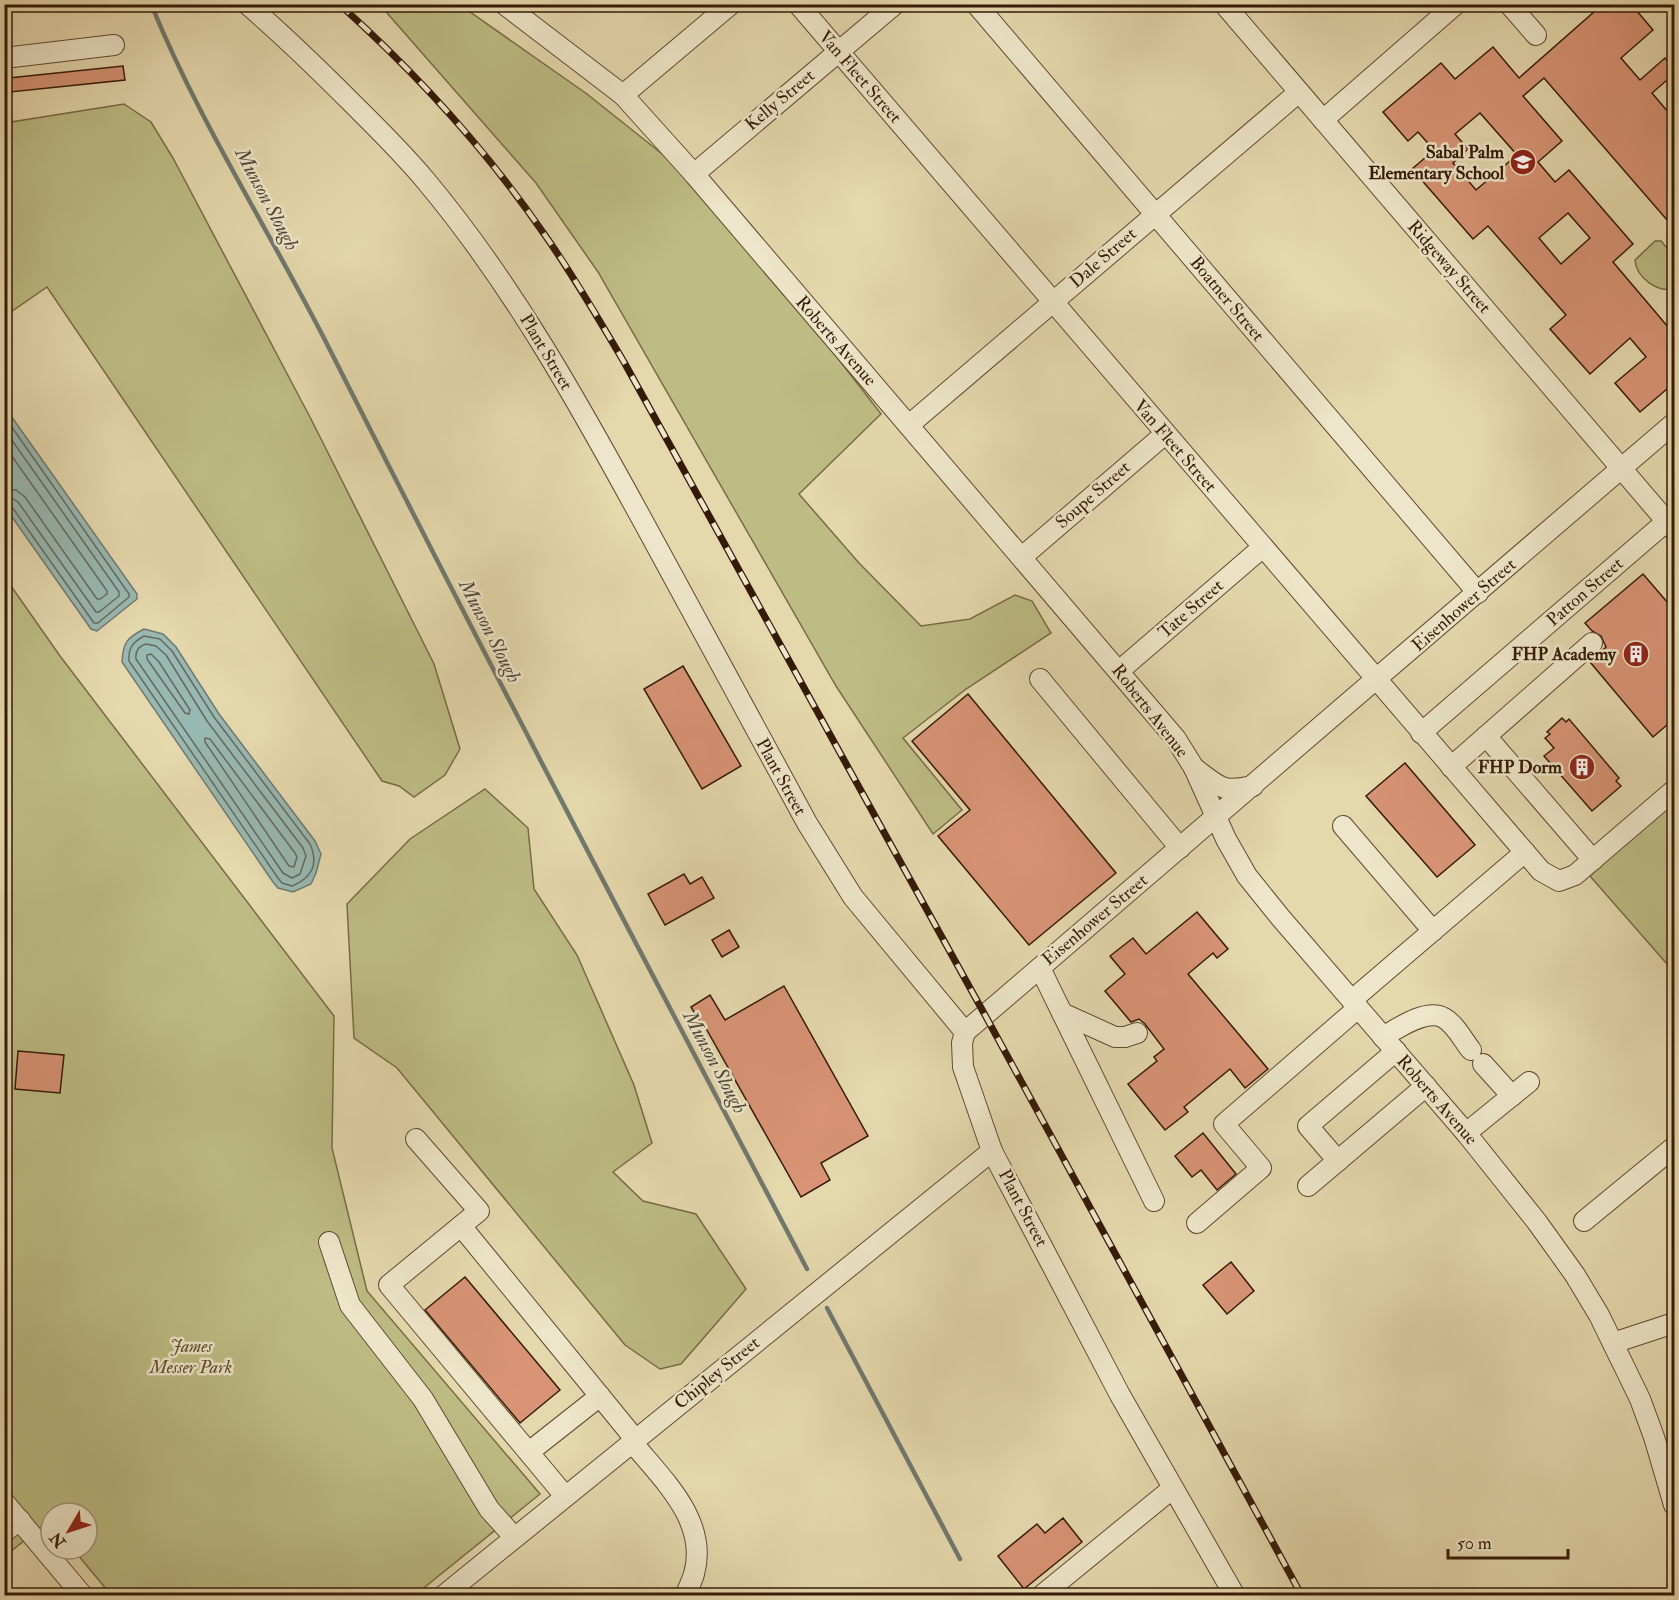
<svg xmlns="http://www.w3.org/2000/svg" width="1679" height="1600" font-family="'IM FELL Double Pica',serif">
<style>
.green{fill:#bdbc84;stroke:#7a6b46;stroke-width:1.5}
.water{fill:#98b8b2;stroke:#71796e;stroke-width:1.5}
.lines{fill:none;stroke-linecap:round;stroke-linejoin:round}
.shore{stroke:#67695e;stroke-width:1.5}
.stream{stroke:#71796e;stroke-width:4.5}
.building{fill:#d89475;stroke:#361a09;stroke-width:1.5;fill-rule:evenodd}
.minor-casing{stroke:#624a32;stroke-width:22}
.minor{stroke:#eee6ca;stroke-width:20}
.rail-casing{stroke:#361a09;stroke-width:7}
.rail{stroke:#eee6ca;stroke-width:4.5;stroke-dasharray:14;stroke-linecap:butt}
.labels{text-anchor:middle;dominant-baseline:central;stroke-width:5;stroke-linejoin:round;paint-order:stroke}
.street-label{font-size:18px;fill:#361a09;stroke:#eee6ca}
.poi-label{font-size:18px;font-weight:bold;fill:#361a09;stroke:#eee6ca;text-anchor:end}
.park-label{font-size:18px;font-style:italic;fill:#5e4b2e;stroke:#eee6ca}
.water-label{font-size:20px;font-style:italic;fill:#53493c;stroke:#eee6ca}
</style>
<rect width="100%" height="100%" fill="#e5d8ad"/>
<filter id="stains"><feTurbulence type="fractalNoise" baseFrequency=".00333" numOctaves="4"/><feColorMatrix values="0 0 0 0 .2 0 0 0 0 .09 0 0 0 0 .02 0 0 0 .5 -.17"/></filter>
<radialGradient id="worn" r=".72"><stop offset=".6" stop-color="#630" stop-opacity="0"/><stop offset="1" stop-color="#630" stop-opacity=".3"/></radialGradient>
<g class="green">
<polygon points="380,5 460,5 587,94 681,169 826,343 881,414 799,494 859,563 921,626 970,619 1015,595 1032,601 1051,633 966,689 903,738 962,810 933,834 836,686 598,272 536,183"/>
<polygon points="124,104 151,122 173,158 311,419 434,664 460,749 445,775 414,797 399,786 382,781 47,287 5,316 5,123"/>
<path d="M 1655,241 L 1661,241 L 1674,256 L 1674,288 C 1658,294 1636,277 1635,260 Z"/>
<polygon points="4,576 60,656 334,1016 332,1148 367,1291 540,1494 415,1595 111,1595 73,1549 87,1549 87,1513 51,1513 51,1523 49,1521 5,1556"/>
<polygon points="485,789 528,828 534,889 577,955 634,1085 652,1143 613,1172 643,1201 696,1214 746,1289 681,1364 660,1369 625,1345 397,1068 354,1038 347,904 410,839"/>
<polygon points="1674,799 1674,972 1590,876"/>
</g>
<g class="water">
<polygon points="4,406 137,594 137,599 97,631 91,629 5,507"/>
<path d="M 144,629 L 163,634 L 176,647 L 219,714 L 315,841 L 321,854 L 316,873 L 311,884 L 293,892 L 278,888 L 273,882 L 122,662 C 123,642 127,638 144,629 Z"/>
</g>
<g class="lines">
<g class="shore">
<polyline points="4,416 129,594 129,597 98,623 94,623 12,507 4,504"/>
<polyline points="4,429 119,592 119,596 99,612 96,612 18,502 12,498 4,497"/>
<polyline points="4,445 107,591 107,594 100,599 97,599 25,497 16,490 4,488"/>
<path d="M 144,636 L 160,639 L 172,651 L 214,717 L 310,844 C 319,864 312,878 292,886 L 282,883 L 278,878 L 129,661 C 128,648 133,642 144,636 Z"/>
<path d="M 146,644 L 156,646 L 166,655 L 207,721 L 303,848 L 306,856 L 300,874 L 292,878 L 283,873 L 136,659 C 135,651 139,646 146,644 Z"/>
<polygon points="151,654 159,662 190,710 189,714 185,713 147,659 147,655"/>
<polygon points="205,738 210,739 295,853 297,857 294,867 289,866 205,742"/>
</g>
<g class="stream">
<path d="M 151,4 C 200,124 271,233 329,348 C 485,657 646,963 807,1269"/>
<polyline points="827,1308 960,1559"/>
</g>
</g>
<g class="building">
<path d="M 1603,4 L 1631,4 L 1653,30 L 1621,58 L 1640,80 L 1665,58 L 1674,69 L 1674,74 L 1652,93 L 1674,119 L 1674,228 L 1544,78 L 1523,96 L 1562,141 L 1538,162 L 1555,182 L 1569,170 L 1633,244 L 1613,262 L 1674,334 L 1674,383 L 1640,412 L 1615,383 L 1646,357 L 1630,338 L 1590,374 L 1550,329 L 1566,315 L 1488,226 L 1473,239 L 1412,169 L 1434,150 L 1418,132 L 1408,141 L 1383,112 L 1441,63 L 1455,79 L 1493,47 L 1519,78 ZM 1480,113 L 1517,155 L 1476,190 L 1453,163 L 1468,149 L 1455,134 ZM 1568,213 L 1590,238 L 1561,264 L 1539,238 Z"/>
<polygon points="123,66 125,80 10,92 9,78"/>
<polygon points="1643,574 1674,610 1674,719 1653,737 1590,662 1606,647 1601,636 1592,631 1585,623"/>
<polygon points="683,666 741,766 702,789 644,689"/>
<polygon points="968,694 1116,873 1029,945 938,836 970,810 912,741"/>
<polygon points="1562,718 1566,722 1569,719 1619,778 1616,781 1621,786 1592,811 1544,756 1554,748 1545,738 1550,734 1547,732"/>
<polygon points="1405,763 1475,845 1437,877 1366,796"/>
<polygon points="684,874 690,884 702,877 714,898 665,925 648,894"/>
<polygon points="1197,912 1228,949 1217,958 1213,953 1188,974 1268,1069 1245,1088 1230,1069 1184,1107 1188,1112 1165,1130 1128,1084 1157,1061 1154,1057 1164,1049 1145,1024 1139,1019 1131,1022 1105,991 1125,974 1110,956 1133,938 1146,954"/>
<polygon points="729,930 739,947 722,957 712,940"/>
<polygon points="784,986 868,1136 821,1163 830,1180 801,1197 704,1025 702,1026 691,1007 710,995 725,1020"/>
<polygon points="18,1051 64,1055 60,1093 15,1089"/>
<polygon points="1203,1133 1236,1174 1217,1190 1201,1170 1192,1177 1175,1156"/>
<polygon points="1231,1262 1254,1291 1227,1314 1203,1285"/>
<polygon points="465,1277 560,1390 520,1423 425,1310"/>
<polygon points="1063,1518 1082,1542 1024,1589 998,1556 1037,1524 1045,1533"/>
</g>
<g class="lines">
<defs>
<g id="minor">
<path d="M 247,4 C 283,35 317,68 350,101 C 376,127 402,152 426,181 C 513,285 579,404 644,523 C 698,623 752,723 807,823 L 853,897 L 965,1032"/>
<polyline points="504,4 623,95 694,174 1176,739 1194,768 1226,839 1247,876 1280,917 1466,1133 1537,1222 1575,1275 1599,1315 1640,1399 1654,1437 1674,1505"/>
<polyline points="798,4 1541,871 1559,881 1575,875 1674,790"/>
<polyline points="976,4 1478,593"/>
<polyline points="1224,4 1674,530"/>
<polyline points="1509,4 1536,35"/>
<polyline points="4,58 114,45"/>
<polyline points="623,95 731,4"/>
<polyline points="1323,120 1456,4"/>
<polyline points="694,174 895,4"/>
<polyline points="909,425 1299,92"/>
<polyline points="1022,557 1165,434"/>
<polyline points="1119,671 1263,547"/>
<polyline points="1040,679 1180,848"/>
<polyline points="1421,733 1667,521"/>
<polyline points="1486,736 1593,860"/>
<polyline points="1451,767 1592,643"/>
<path d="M 1194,768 C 1220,787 1221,793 1253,786"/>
<polyline points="1343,826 1433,931"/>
<polyline points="1040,968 1154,1201"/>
<polyline points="1352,1000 1525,852"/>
<polyline points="1062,1013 1115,1037 1125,1037 1137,1033"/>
<polyline points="965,1032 1674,423"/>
<polyline points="965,1032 962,1043 963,1067 992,1151 1120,1395 1235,1596"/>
<path d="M 1383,1037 C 1398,1028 1427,1008 1444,1018 C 1455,1024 1463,1040 1471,1050"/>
<polyline points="1483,1064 1512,1096"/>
<polyline points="1466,1133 1529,1082"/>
<polyline points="416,1139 479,1211 389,1285 565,1496"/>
<polyline points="1338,1161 1308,1126 1396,1051"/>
<polyline points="1308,1186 1426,1086"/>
<polyline points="1584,1221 1674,1147"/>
<polyline points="1197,1223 1261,1168 1224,1124 1358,1008"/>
<polyline points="461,1226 635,1439"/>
<polyline points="329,1242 350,1305 423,1399 489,1509 514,1537"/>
<polyline points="1613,1343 1674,1323"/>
<path d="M 632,1442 C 662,1479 709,1521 694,1574 C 692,1581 688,1589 685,1596"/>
<polyline points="529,1452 600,1396"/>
<polyline points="4,1502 83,1596"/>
<polyline points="4,1532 20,1520"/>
<polyline points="443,1596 992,1151"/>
<polyline points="1041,1596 1173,1488"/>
</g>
</defs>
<use href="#minor" class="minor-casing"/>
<use href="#minor" class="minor"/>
<defs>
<path id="rail" d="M 339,4 C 415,72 484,147 542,231 C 572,273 598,318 624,362 L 985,1015 L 1302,1596"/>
</defs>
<use href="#rail" class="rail-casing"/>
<use href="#rail" class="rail"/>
</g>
<defs>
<symbol id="school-disc" viewBox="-11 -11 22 22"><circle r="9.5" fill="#8f2418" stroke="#eee6ca"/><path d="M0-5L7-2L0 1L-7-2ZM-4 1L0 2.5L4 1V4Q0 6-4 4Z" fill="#fff"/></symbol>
<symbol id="building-disc" viewBox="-11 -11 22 22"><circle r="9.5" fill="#8f2418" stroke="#eee6ca"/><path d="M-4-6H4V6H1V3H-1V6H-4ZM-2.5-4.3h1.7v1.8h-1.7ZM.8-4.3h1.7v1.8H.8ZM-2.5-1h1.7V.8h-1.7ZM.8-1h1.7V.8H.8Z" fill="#fff"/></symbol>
</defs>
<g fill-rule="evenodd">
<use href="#school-disc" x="1508" y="147" width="30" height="30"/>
<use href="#building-disc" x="1621" y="639" width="30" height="30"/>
<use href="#building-disc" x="1567" y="752" width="30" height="30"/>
</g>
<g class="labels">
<g class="street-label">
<text transform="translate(860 77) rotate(49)">Van Fleet Street</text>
<text transform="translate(780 100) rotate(-40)">Kelly Street</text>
<text transform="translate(1103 258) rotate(-41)">Dale Street</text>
<text transform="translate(1449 267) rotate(49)">Ridgeway Street</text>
<text transform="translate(1227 299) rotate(50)">Boatner Street</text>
<text transform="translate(836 341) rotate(49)">Roberts Avenue</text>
<text transform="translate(546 352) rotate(59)">Plant Street</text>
<text transform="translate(1175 446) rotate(49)">Van Fleet Street</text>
<text transform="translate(1093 495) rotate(-41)">Soupe Street</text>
<text transform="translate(1585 592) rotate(-41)">Patton Street</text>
<text transform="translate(1464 605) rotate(-41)">Eisenhower Street</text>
<text transform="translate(1191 609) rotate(-41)">Tate Street</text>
<text transform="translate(1150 711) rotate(52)">Roberts Avenue</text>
<text transform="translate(781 777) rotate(61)">Plant Street</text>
<text transform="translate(1095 920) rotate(-40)">Eisenhower Street</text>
<text transform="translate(1437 1100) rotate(49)">Roberts Avenue</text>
<text transform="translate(1023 1208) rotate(62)">Plant Street</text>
<text transform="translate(717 1373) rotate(-39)">Chipley Street</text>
</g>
<g class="poi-label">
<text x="1504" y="152">Sabal Palm<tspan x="1504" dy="21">Elementary School</tspan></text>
<text x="1616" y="654">FHP Academy</text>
<text x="1562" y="767">FHP Dorm</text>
</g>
<g class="park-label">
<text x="191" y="1346">James<tspan x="191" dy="21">Messer Park</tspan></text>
</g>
<g class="water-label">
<text transform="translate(267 199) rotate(62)">Munson Slough</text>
<text transform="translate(490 631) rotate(63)">Munson Slough</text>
<text transform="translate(715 1062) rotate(62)">Munson Slough</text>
</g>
</g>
<rect width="1679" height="1600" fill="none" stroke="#e5d8ad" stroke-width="24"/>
<rect x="6" y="6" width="1667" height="1588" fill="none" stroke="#361a09" stroke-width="3"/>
<rect x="12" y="12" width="1655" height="1576" fill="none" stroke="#361a09" stroke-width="1.5"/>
<g transform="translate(69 1531) rotate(231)"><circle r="28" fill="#eee6ca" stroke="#a4947d" stroke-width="1.5"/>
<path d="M0-4.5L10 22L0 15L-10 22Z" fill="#8f2418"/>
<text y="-9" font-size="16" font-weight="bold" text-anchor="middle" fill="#361a09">N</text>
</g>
<path d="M1448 1549v9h120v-9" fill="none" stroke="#361a09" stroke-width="3"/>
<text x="1457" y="1549" font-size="18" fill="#361a09" stroke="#eee6ca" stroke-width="4.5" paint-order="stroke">50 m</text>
<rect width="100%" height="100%" filter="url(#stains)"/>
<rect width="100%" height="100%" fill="url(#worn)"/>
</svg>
